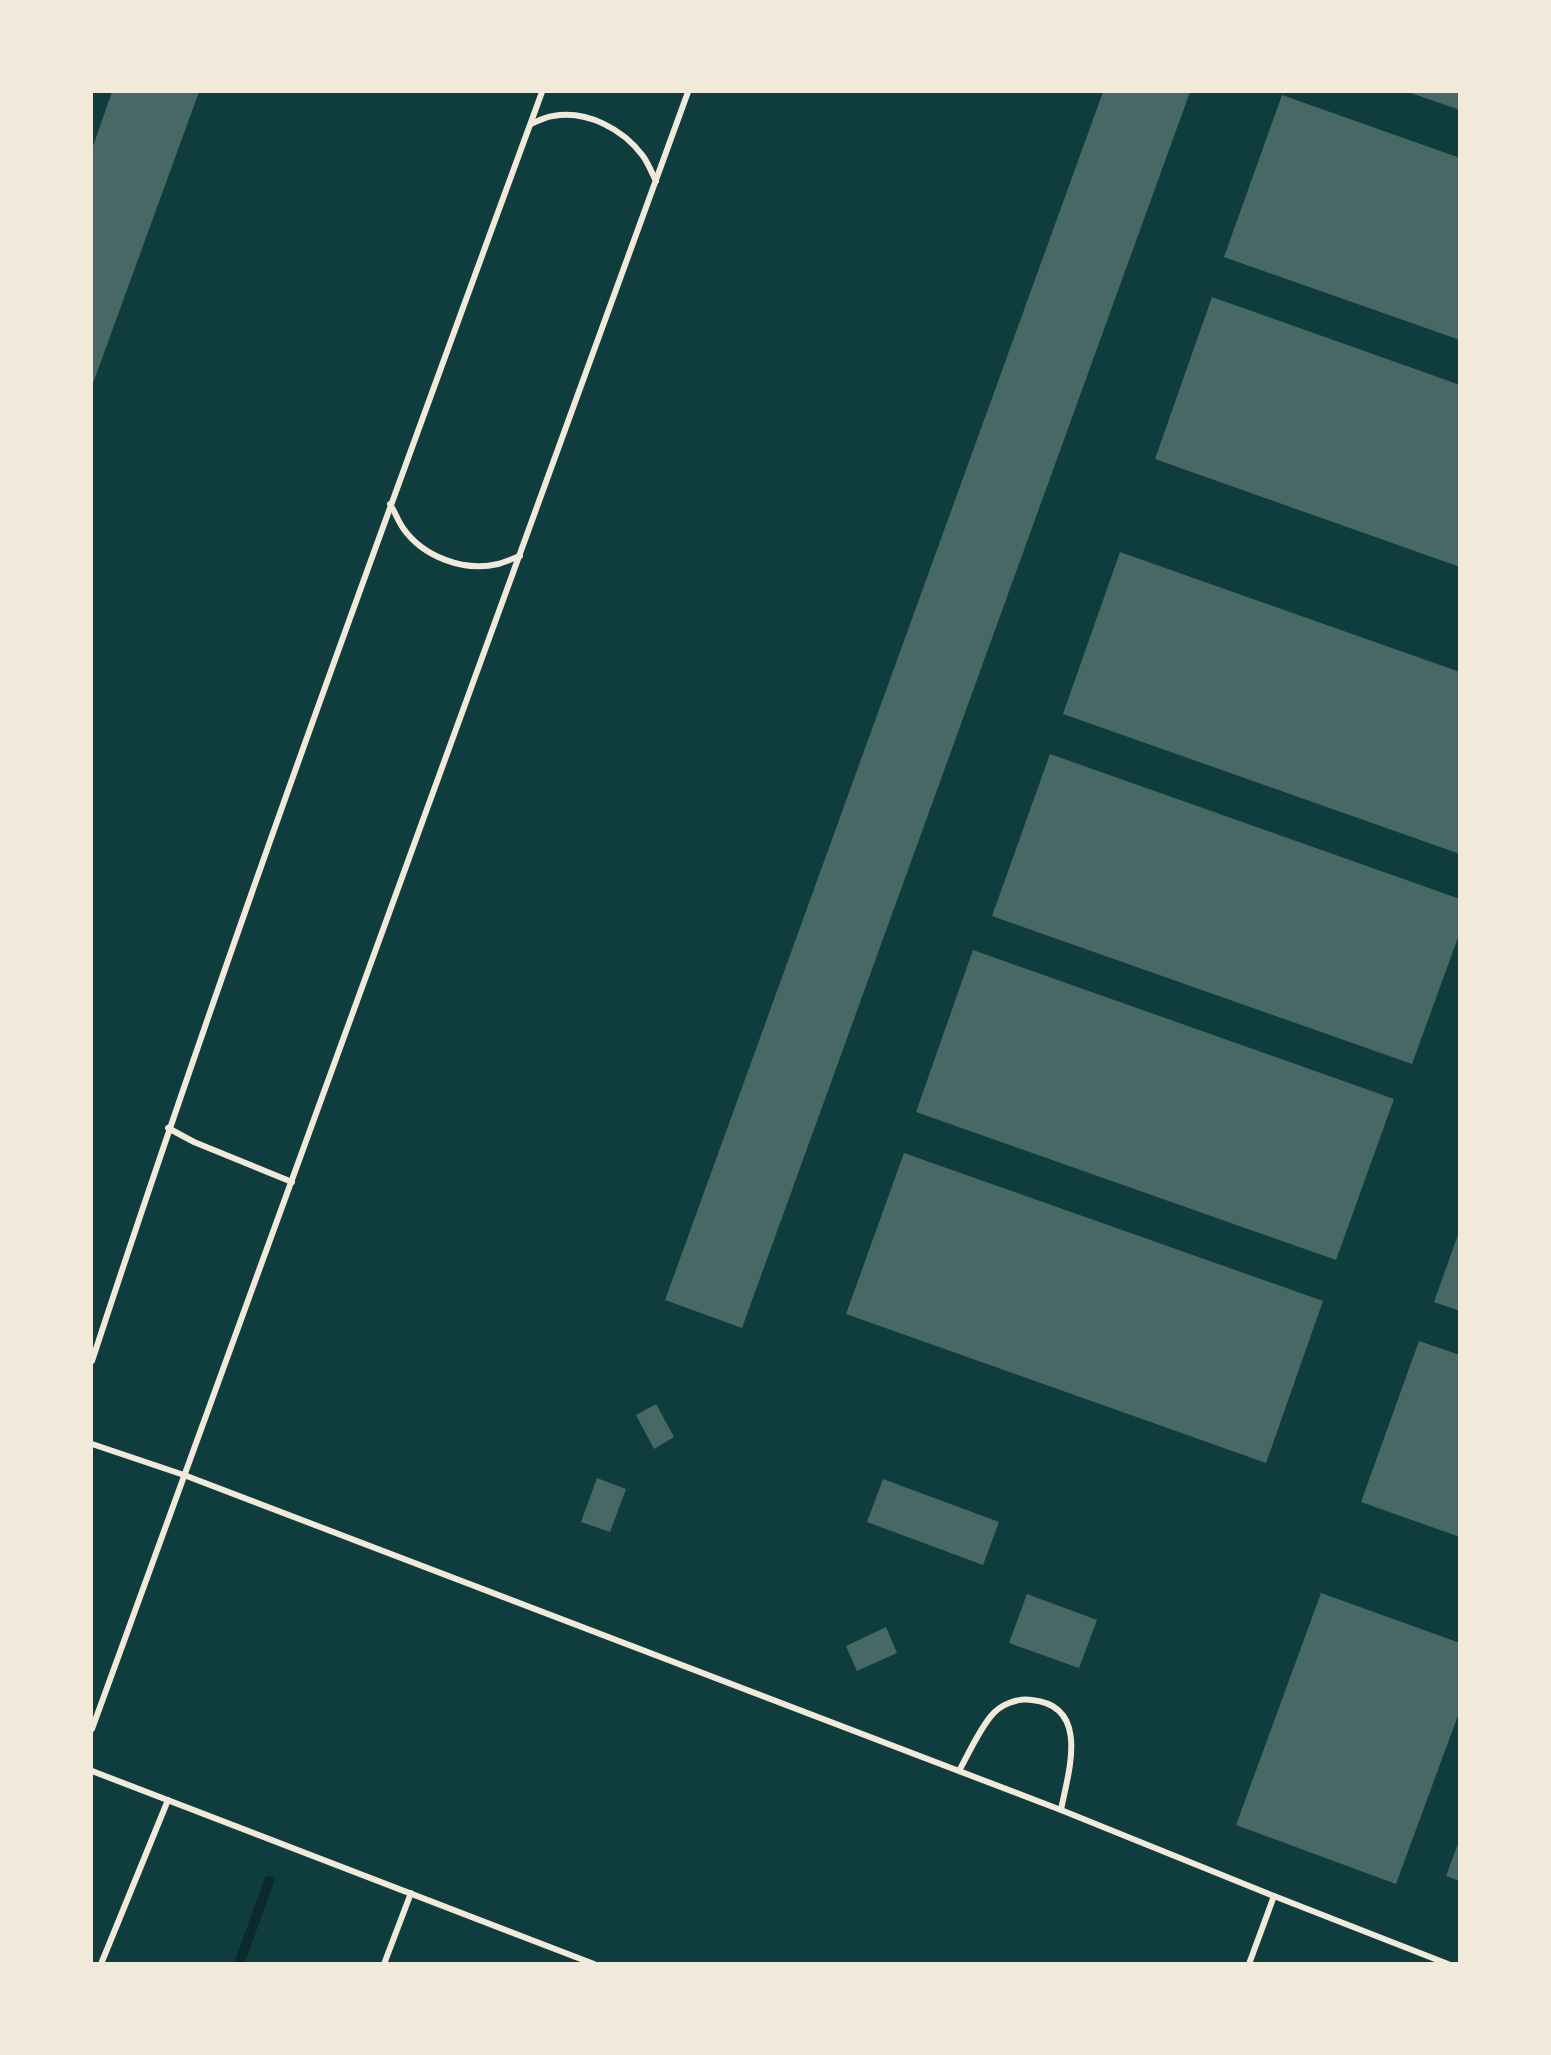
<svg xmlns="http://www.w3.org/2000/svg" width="1551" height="2055" font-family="'Source Sans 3',sans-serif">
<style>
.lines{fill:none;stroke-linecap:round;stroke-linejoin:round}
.stream{stroke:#0a2a2b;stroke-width:10}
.building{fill:#486865}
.minor{stroke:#f1e9da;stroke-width:6}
</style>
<rect width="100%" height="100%" fill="#0f3d3e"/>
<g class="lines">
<polyline class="stream" points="239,1964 269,1881"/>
</g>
<g class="building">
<polygon points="112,92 199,92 92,386 92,149"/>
<polygon points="1103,92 1190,92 742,1328 665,1300"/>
<polygon points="1408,92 1460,92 1460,110"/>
<polygon points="1282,95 1460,158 1460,340 1224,257"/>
<polygon points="1212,297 1460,385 1460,567 1155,459"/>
<polygon points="1120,552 1460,672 1460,854 1063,714"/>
<polygon points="1050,754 1460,899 1460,932 1412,1064 992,916"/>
<polygon points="973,950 1394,1099 1336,1260 916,1112"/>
<polygon points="904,1153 1323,1301 1266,1463 846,1314"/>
<polygon points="1459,1232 1460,1232 1460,1311 1434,1302"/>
<polygon points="1419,1341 1460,1355 1460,1537 1361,1502"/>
<polygon points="656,1404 674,1437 654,1449 636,1415"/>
<polygon points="597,1478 626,1489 610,1532 581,1522"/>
<polygon points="883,1479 999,1522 983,1565 867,1522"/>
<polygon points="1321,1593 1460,1643 1460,1710 1396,1884 1236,1825"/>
<polygon points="1027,1594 1097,1620 1079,1668 1009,1643"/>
<polygon points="886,1627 897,1653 857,1671 846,1646"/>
<polygon points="1459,1841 1460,1841 1460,1881 1446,1876"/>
</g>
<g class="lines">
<g class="minor">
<path d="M 531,124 C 538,121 545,117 553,116 C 587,110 623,129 643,156 C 648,163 652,173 656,181"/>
<path d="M 390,504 C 395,512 398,521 403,528 C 423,557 464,572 498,564 C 505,562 512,559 520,556"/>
<polyline points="168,1128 194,1142 292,1182"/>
<path d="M 92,1361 C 232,934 388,513 542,92"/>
<polyline points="92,1444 184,1475 1061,1810 1274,1896 1249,1964"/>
<polyline points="92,1729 688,92"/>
<polyline points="92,1771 594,1964"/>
<path d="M 959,1771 C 969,1753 978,1732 991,1716 C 1001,1704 1017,1698 1032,1700 C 1091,1706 1068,1773 1061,1810"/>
<polyline points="1274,1896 1448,1964"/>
<polyline points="101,1964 168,1800"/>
<polyline points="384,1964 411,1893"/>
</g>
</g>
<rect width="1551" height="2055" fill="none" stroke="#f1e9da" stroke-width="186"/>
</svg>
